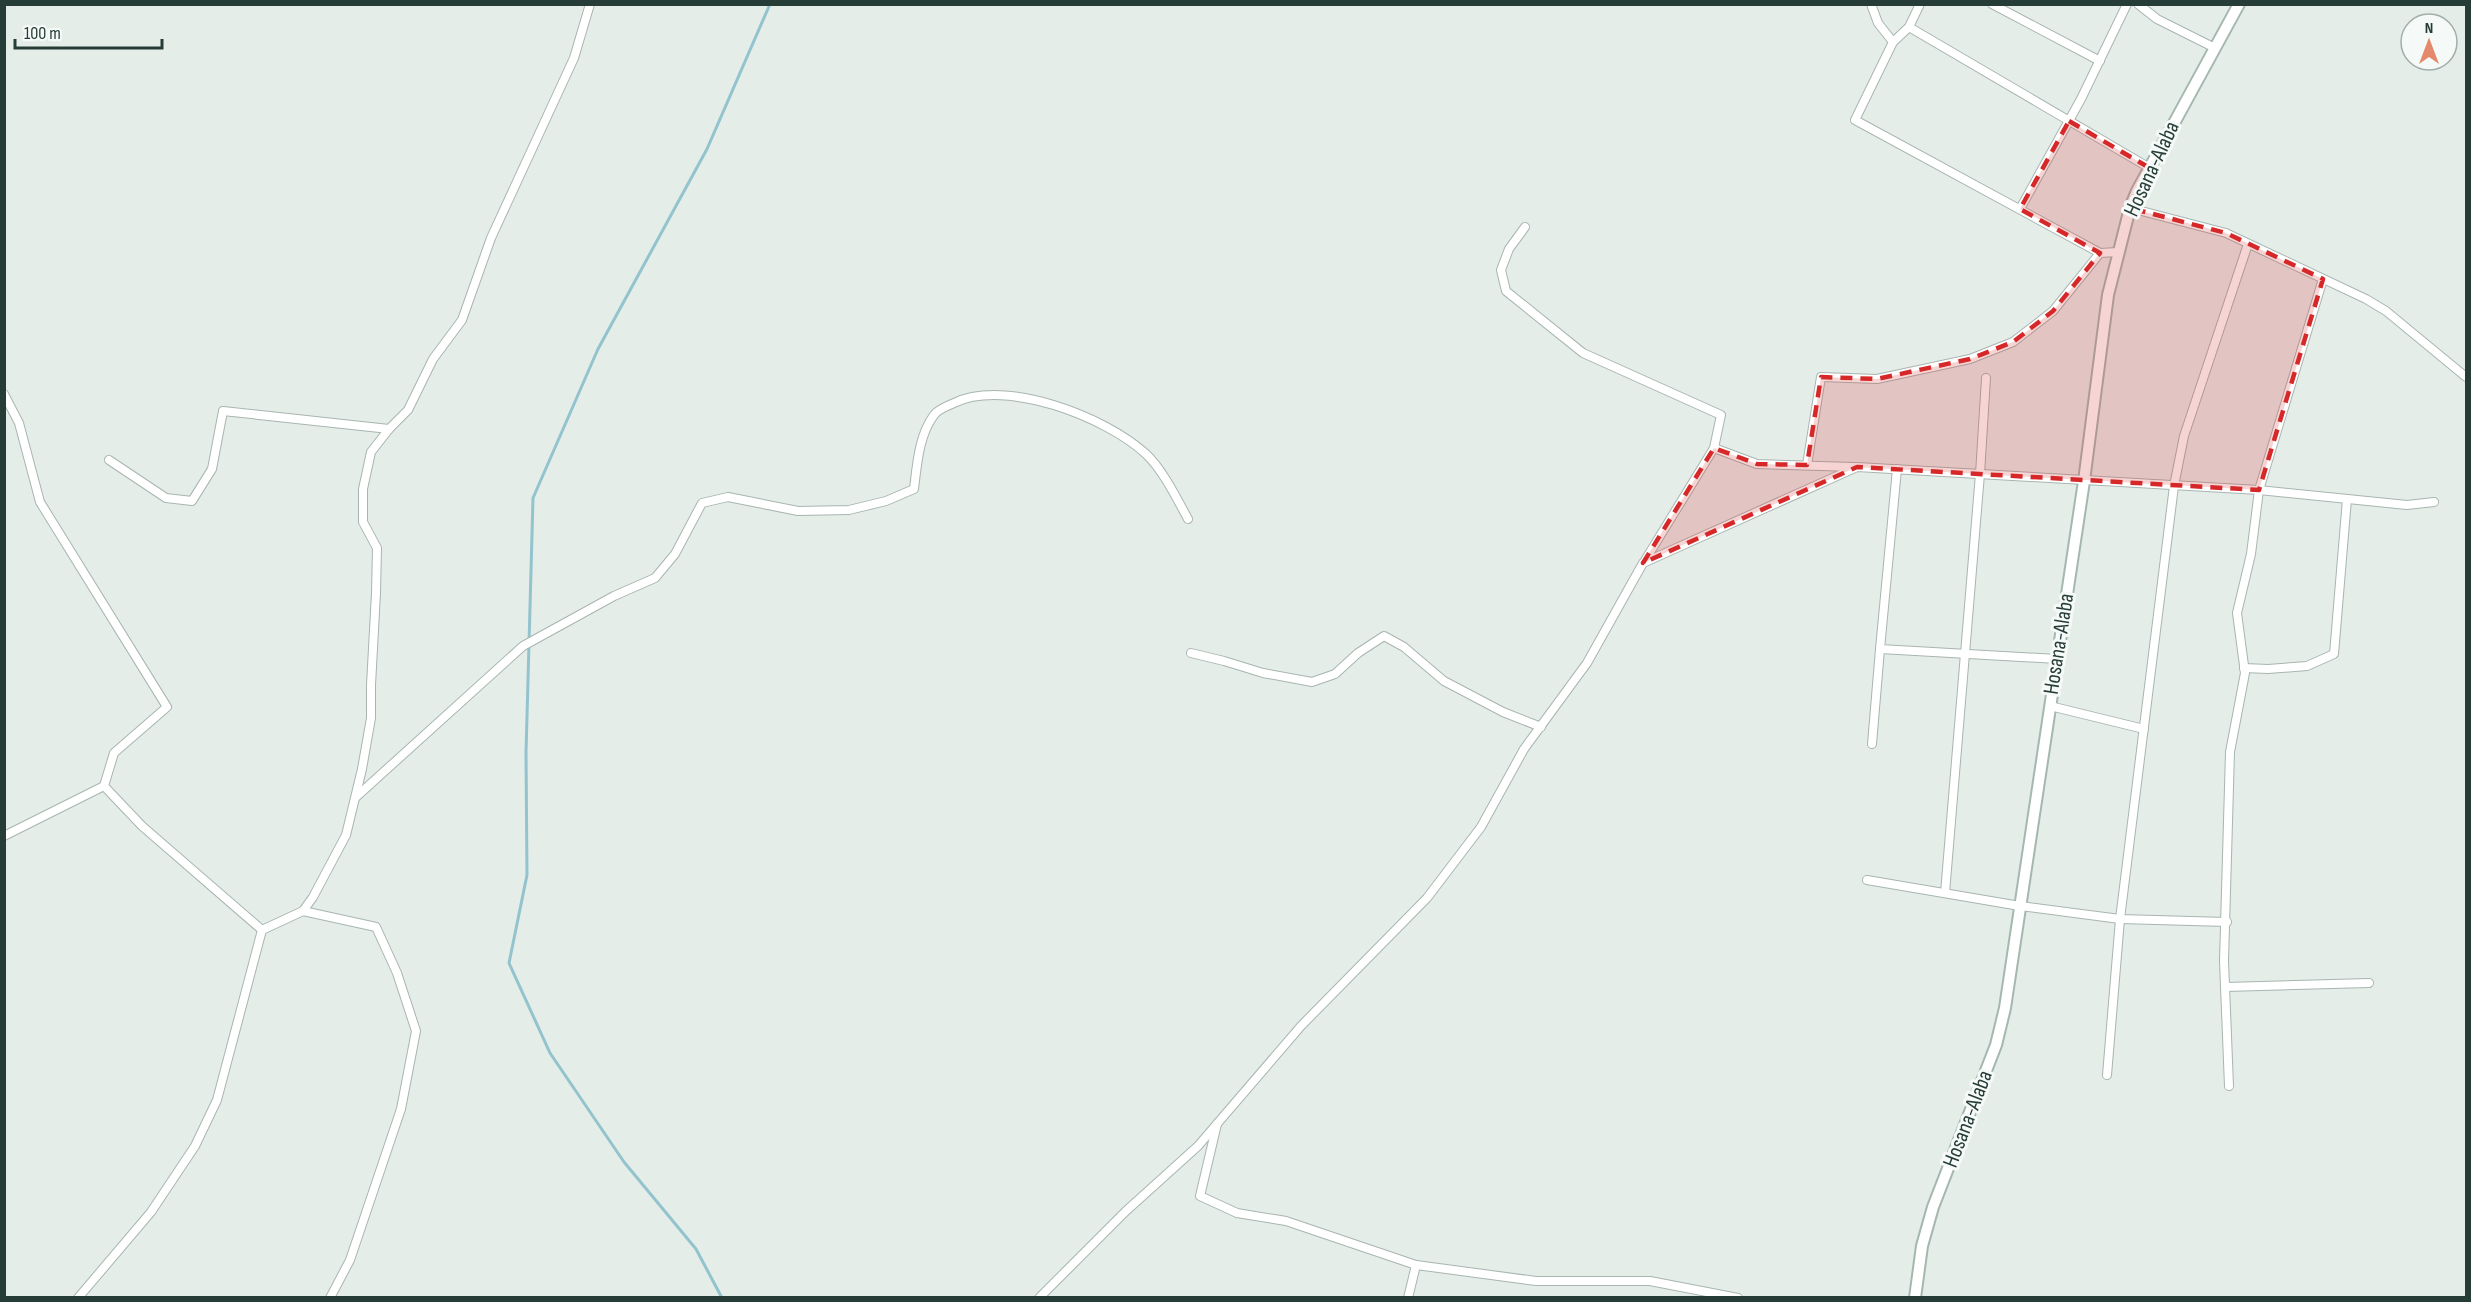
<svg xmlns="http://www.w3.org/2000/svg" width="2471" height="1302" font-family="'Sofia Sans Condensed',sans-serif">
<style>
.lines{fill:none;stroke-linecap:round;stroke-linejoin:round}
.stream{stroke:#93c3cc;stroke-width:3}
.minor-casing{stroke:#a8b5b0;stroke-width:10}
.secondary-casing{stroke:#a4b7b1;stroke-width:14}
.minor{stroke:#fff;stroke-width:8}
.secondary{stroke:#fff;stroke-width:10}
.marked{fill:#d62828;fill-opacity:0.2;stroke:#d62828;stroke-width:4.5;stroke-dasharray:12 8;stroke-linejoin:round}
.labels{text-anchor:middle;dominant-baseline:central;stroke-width:6;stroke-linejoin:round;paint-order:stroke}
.street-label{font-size:22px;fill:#263d37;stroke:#f5f9f7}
</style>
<rect width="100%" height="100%" fill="#e5ede9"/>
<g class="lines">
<polyline class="stream" points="722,1298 696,1249 624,1162 550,1053 509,963 527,875 526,753 533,498 598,349 707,149 770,4"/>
<defs>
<g id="minor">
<polyline points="1871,4 1878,23 1893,42"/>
<polyline points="1920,4 1909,27 1893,42 1855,120 2100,253"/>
<polyline points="1992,4 2100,61"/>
<polyline points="2138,4 2157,19 2215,48"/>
<polyline points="1909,27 2148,167"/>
<polyline points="2130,208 2226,233 2366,299 2386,311 2466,377"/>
<polyline points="2020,209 2081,99 2127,4"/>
<polyline points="1525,227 1509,249 1501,270 1506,291 1583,353 1721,415 1714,448 1644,562"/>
<polyline points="4,394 19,423 40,502 167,707 114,753 104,786"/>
<polyline points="1714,448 1757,464 1854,467"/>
<polyline points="109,460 166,498 192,501 212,469 223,411 389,429"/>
<polyline points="1807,465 1821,377 1877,379 1970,359 2013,342 2053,311 2100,253 2118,252"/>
<polyline points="1897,469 1880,649 2057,659"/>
<polyline points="1191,653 1224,661 1263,673 1312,682 1335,674 1358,653 1384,636 1404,647 1444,681 1503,712 1541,727"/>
<polyline points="2244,668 2268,669 2307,666 2334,654 2347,499"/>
<polyline points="2050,706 2144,729"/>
<polyline points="1872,744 1880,649"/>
<path d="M 356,797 L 523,646 L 614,596 L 655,578 L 675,554 L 702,503 L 728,497 L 798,511 L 849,510 L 886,501 L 914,489 C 917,464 919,435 934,415 C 938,409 948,406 954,403 C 1006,378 1106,417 1146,454 C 1163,470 1177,499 1188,519"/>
<polyline points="4,836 104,786 142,826 262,930"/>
<polyline points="1867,880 2020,906 2120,919 2227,922"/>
<polyline points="1945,893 1980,474 1986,378"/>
<polyline points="303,911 376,927 397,973 416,1031 401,1109 350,1260 330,1298"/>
<polyline points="2225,987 2369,983"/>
<polyline points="2107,1075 2120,919 2174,486 2184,436 2248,244"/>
<polyline points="2229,1086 2224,961 2230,752 2245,673 2237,613 2251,554 2259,490 2323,279"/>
<polyline points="1217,1124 1200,1196 1237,1213 1286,1221 1416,1265 1536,1281 1650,1281 1738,1298"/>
<polyline points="78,1298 151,1212 195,1146 217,1100 262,930 303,911 313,897 346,835 362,769 371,718 371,685 376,593 377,548 363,522 363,489 371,452 389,429 408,410 433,359 462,320 491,238 574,58 590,4"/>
<polyline points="1039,1298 1126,1211 1198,1146 1301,1026 1427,898 1481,827 1524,749 1587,663 1643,563 1857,467 2259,490 2407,505 2434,502"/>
<polyline points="1408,1298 1416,1265"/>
</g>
<polyline id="secondary" points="1915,1298 1922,1246 1933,1207 1996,1045 2005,1008 2084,481 2108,295 2130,208 2137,191 2239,4"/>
</defs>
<use href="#minor" class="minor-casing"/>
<use href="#secondary" class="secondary-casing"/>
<use href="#minor" class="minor"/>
<use href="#secondary" class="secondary"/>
</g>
<path class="marked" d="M 2069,121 L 2148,167 L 2130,208 L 2226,233 L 2323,279 L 2259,490 L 1857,467 L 1643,563 L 1714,448 L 1757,464 L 1807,465 L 1821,377 L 1877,379 L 1970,359 L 2013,342 L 2053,311 L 2100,253 L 2020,209 Z"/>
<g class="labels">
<g class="street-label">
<text transform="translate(2152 169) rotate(-65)">Hosana-Alaba</text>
<text transform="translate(2059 644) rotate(-81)">Hosana-Alaba</text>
<text transform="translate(1968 1119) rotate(-69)">Hosana-Alaba</text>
</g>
</g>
<rect width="2471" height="1302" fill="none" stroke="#263d37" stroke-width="12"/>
<g transform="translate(2429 42)"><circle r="28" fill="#f5f9f7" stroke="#a2aeaa" stroke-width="1.5"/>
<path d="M0-4.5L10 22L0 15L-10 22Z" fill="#e4896b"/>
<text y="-9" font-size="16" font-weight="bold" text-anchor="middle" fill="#263d37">N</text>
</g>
<path d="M15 39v9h147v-9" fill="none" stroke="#263d37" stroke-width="3"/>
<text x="24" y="39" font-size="18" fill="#263d37" stroke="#f5f9f7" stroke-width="4.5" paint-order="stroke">100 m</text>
</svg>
